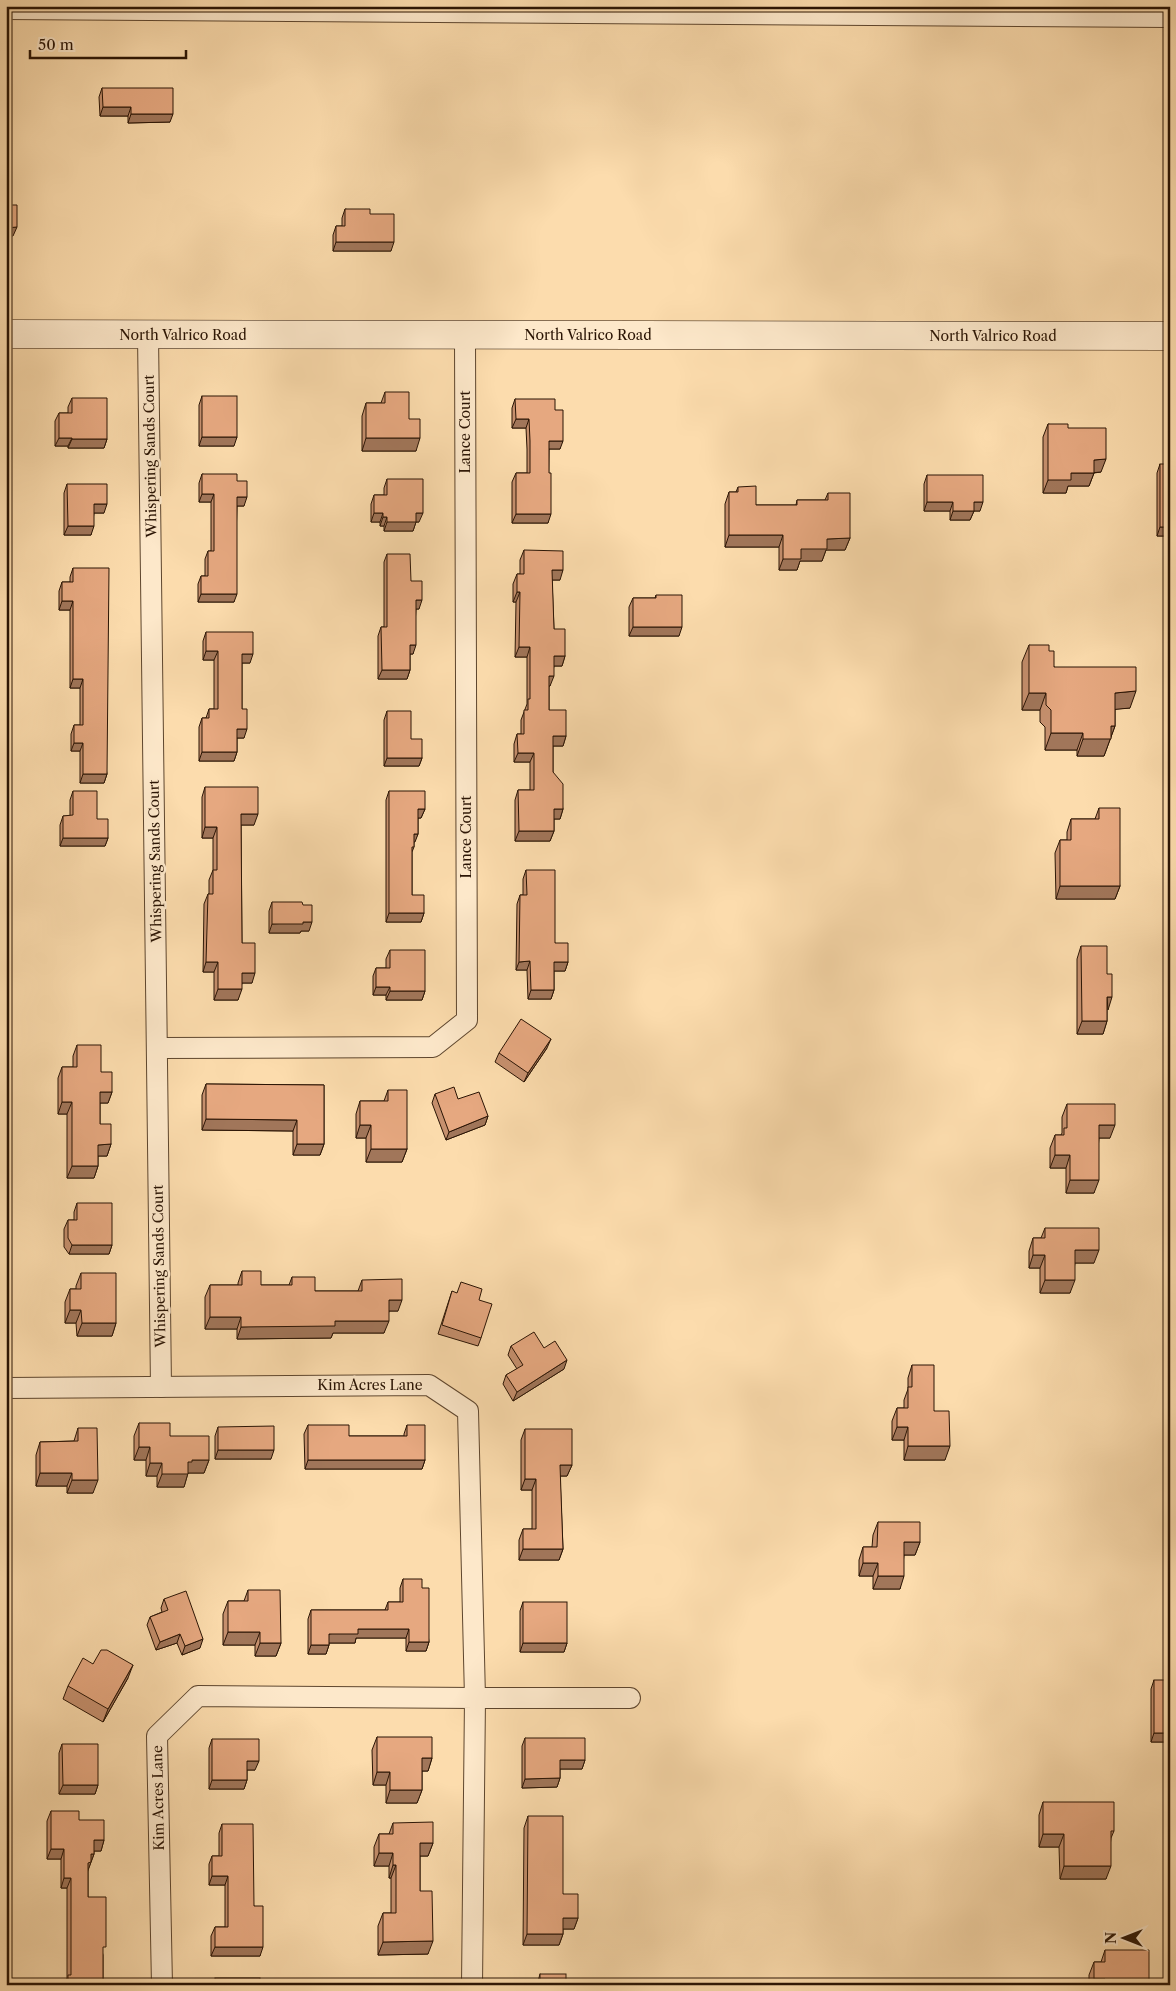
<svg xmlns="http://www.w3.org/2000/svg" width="1176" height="1991" font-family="'Libre Caslon Text',serif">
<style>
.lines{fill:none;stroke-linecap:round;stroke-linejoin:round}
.street-casing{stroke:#5e462e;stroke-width:22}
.secondary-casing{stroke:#2a1404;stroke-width:29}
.street{stroke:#fde8ca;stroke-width:20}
.secondary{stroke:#fde8ca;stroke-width:28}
.wall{fill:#c6906e;stroke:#2a1404}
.shaded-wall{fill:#a1765a;stroke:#2a1404}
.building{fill:#e6a880;stroke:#2a1404}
.labels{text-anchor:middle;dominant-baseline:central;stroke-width:5;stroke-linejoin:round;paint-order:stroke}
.street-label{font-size:14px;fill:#2a1404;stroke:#fde8ca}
</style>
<rect width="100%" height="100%" fill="#fcdcad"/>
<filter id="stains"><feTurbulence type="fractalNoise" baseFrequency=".004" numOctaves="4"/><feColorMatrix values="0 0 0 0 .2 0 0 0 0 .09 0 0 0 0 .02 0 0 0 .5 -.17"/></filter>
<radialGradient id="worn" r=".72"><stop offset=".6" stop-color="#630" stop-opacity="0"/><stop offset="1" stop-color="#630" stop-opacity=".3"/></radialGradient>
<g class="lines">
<defs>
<g id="street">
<polyline points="6,9 1170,17"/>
<polyline points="148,335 161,1387"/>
<polyline points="157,1048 433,1047 467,1020 465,335"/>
<polyline points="6,1388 429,1385 468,1411 475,1698 630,1698"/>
<polyline points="162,1985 157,1736 198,1696 475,1698 472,1985"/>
</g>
<polyline id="secondary" points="6,334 1170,336"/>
</defs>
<use href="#street" class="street-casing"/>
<use href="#secondary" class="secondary-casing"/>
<use href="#street" class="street"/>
<use href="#secondary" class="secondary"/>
</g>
<g class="wall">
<polygon points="102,88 170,122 128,123 128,116 100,116 99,97"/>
<polygon points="345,209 370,214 391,251 333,251 333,235 336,226 342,226 342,218"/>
<polygon points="385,392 409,419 416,451 362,451 362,416 366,403 381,403"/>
<polygon points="202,396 234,446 199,446 199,405"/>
<polygon points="72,398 107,439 104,448 68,448 68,446 55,446 55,421 59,413 68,413 68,407"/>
<polygon points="515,399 555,410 560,449 549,449 548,523 512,523 512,482 516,473 527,473 527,449 526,428 512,428 512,408"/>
<polygon points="1048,424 1068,428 1101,472 1094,473 1089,486 1068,486 1066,493 1043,493 1043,437"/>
<polygon points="1160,464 1170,536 1157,536 1157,473"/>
<polygon points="202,474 237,481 244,506 237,506 234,602 198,602 198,584 201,576 205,576 205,559 208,551 211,551 211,502 199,502 199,483"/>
<polygon points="927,475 980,511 974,511 970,520 950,520 950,511 924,511 924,484"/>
<polygon points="387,479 419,522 416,522 413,531 384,531 384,526 380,526 380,522 371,522 371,504 374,495 384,495 384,488"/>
<polygon points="67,484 104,513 94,513 91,535 64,535 64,493"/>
<polygon points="738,487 756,505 796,505 797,500 825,500 828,493 850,538 845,550 826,550 822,561 800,561 797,570 779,570 779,547 725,547 725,504 729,492 736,492"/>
<polygon points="524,550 560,580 552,580 554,629 565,656 562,666 554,666 550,686 549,686 549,710 566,736 563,746 553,746 553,772 563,809 560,819 554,819 554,831 550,841 515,841 515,800 518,790 530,790 530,762 514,762 514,744 517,734 521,734 521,720 527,704 527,657 515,657 516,602 513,602 513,584 517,574 520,574 520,560"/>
<polygon points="387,554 411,581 419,609 416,609 413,654 410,654 410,670 407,679 378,679 378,636 381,627 384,627 384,562"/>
<polygon points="73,568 107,774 104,783 80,783 80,751 71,751 71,734 74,725 80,725 80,688 70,688 70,610 59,610 59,591 62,582 70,582 70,577"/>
<polygon points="656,595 679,636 629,636 629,607 633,598 655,598"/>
<polygon points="206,632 250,663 242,663 242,709 244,738 237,738 237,752 234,761 199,761 199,727 202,718 206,718 209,709 214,709 214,660 203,660 203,641"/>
<polygon points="1029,645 1049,651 1054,667 1130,708 1115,709 1115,726 1104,756 1077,756 1077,750 1045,750 1045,727 1040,722 1040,710 1022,710 1022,662"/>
<polygon points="387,711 411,739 422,758 419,766 384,766 384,720"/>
<polygon points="205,787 254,825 241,825 242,943 252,983 242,983 238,1000 214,1000 214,972 203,972 204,904 208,894 209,894 209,880 213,870 213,838 202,838 202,797"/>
<polygon points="73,791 97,819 108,838 105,846 60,846 60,825 63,816 70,816 70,800"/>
<polygon points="389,791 425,809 421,818 418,818 418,834 414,842 414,847 412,852 412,895 424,913 421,922 386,922 386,800"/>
<polygon points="1099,808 1120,886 1115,899 1056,899 1055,853 1060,840 1067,840 1067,832 1071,819 1095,819"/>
<polygon points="526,870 555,943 568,962 565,971 554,971 554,990 551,999 528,999 527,970 516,970 517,904 520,895 523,895 523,879"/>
<polygon points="272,902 309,931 301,931 300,933 269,933 269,911"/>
<polygon points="1081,946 1107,974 1107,1021 1103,1034 1077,1034 1077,959"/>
<polygon points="390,950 425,991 422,1000 386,1000 386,995 373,995 373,976 376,968 386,968 386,959"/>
<polygon points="77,1045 101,1072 112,1092 108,1103 100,1103 100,1124 111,1144 107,1156 98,1156 98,1166 94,1178 67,1178 67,1114 58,1114 58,1078 62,1067 73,1067 73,1056"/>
<polygon points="547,1048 524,1082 495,1062 499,1053"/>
<polygon points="206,1084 324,1085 324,1144 320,1155 293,1155 293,1131 202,1130 202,1095"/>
<polygon points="388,1090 407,1149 402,1162 366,1162 366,1138 356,1138 356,1114 360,1101 384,1101"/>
<polygon points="435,1094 488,1116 485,1125 446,1140 432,1103"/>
<polygon points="1067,1104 1110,1138 1099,1138 1094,1193 1066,1193 1066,1168 1050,1168 1050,1148 1055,1135 1061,1135 1062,1133 1062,1117"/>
<polygon points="77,1203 112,1245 109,1254 69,1254 64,1247 64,1229 68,1220 74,1220 74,1212"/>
<polygon points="1045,1228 1094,1263 1075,1263 1070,1293 1040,1293 1040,1268 1029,1268 1029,1251 1033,1238 1041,1238"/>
<polygon points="242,1271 261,1285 289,1285 292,1277 315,1291 358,1291 362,1280 398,1311 389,1311 384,1333 333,1333 331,1338 237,1339 237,1329 205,1329 205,1297 210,1285 238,1285 238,1283"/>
<polygon points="81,1273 116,1323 112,1336 77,1336 76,1323 65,1323 65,1302 70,1289 76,1289 76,1286"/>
<polygon points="452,1291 481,1338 478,1346 438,1334"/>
<polygon points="511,1346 564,1369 513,1401 503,1384 506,1375 517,1369 508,1355"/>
<polygon points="912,1365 934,1411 945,1460 904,1460 904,1440 892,1440 892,1421 897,1408 904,1408 904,1400 908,1389 908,1378"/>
<polygon points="139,1423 170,1436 209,1460 204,1473 188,1473 184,1487 157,1487 157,1476 146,1476 146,1460 134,1460 134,1436"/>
<polygon points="308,1425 349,1436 404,1436 404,1434 407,1425 425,1460 422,1469 305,1469 304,1434"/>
<polygon points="218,1427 271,1459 215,1459 215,1436"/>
<polygon points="78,1428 93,1493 67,1493 67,1486 36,1486 36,1455 40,1442 74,1441"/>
<polygon points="525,1429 572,1465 567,1476 560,1476 563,1549 559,1560 519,1560 519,1540 523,1529 532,1529 532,1490 521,1490 521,1440"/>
<polygon points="878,1522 920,1542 915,1555 904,1555 900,1589 873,1589 873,1576 859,1576 859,1560 863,1547 872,1547 873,1535"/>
<polygon points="403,1579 422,1588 429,1642 426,1651 406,1651 406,1638 356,1638 355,1643 329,1643 329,1645 326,1654 308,1654 308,1619 311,1610 385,1610 388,1602 400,1602 400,1588"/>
<polygon points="248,1590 281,1643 276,1656 255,1656 255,1645 223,1645 223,1614 228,1601 244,1601"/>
<polygon points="164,1599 200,1648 182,1655 177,1643 156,1650 147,1625 150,1617 162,1612 161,1608"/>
<polygon points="523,1602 567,1643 564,1652 520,1652 520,1611"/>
<polygon points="93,1664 128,1678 103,1722 63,1699 68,1686"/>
<polygon points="1154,1680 1170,1742 1151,1742 1151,1689"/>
<polygon points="377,1737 432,1758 428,1771 422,1771 422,1790 417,1803 386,1803 386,1785 373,1785 372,1750"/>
<polygon points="525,1738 585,1760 582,1769 560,1769 560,1778 557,1787 522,1788 522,1746"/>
<polygon points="212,1739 255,1770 247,1770 247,1780 244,1789 209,1789 209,1748"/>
<polygon points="62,1744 98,1785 95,1794 59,1794 59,1753"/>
<polygon points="1043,1802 1114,1831 1111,1838 1106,1879 1060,1879 1059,1847 1039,1847 1039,1815"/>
<polygon points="51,1811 79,1820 104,1840 101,1851 94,1851 94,1854 88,1870 88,1897 103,1955 103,1985 65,1985 67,1978 67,1888 61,1888 61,1859 47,1859 47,1821"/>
<polygon points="528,1816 563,1894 578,1918 574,1929 563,1929 563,1934 559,1945 523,1945 524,1828"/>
<polygon points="393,1823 433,1843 428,1856 420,1856 420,1891 428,1954 378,1955 378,1926 383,1913 391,1913 391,1878 389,1878 389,1866 374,1866 374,1847 379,1834 389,1834"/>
<polygon points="222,1824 254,1906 260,1956 211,1956 211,1936 215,1927 225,1927 225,1885 209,1885 209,1864 212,1856 219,1856 219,1833"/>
<polygon points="1105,1950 1148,1985 1089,1985 1089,1975 1094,1962 1101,1962"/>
<polygon points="540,1974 566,1985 537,1985"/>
</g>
<g class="shaded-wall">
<polygon points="103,107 131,107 128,116 100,116"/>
<polygon points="131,114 173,114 170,122 128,123"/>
<polygon points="17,227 13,236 6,236 6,228"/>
<polygon points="336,242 394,242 391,251 333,251"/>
<polygon points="516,419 529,419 526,428 512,428"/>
<polygon points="202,437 237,437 234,446 199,446"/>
<polygon points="59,438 72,438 68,446 55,446"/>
<polygon points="366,438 420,438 416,451 362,451"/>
<polygon points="72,439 107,439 104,448 68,448"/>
<polygon points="549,441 563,441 560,449 546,449"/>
<polygon points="1106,459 1101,472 1089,473 1094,460"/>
<polygon points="1071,473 1094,473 1089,486 1068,486 1066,493 1043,493 1048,480"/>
<polygon points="202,494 214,494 211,502 199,502"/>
<polygon points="237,497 247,497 244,506 234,506"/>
<polygon points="927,502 953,502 950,511 924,511"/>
<polygon points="974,502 983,502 980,511 970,511"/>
<polygon points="94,504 107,504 104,513 91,513"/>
<polygon points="953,511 974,511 970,520 950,520"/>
<polygon points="374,513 383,513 380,522 371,522"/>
<polygon points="416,513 423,513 419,522 416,522 413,531 384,531 387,522"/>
<polygon points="516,514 551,514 548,523 512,523"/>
<polygon points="383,517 387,517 384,526 380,526"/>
<polygon points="68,526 94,526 91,535 64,535"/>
<polygon points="1160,527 1170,527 1170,536 1157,536"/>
<polygon points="729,535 783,535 779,547 725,547"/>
<polygon points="850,538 845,550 826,550 822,561 800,561 797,570 779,570 783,559 801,549 827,539"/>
<polygon points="552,570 563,570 560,580 548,580"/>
<polygon points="517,592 520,592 516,602 513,602"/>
<polygon points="201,594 237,594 234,602 198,602"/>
<polygon points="416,600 422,600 419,609 413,609"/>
<polygon points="62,601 73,601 70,610 59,610"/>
<polygon points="633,627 682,627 679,636 629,636"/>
<polygon points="410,645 416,645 413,654 407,654"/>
<polygon points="519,647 530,647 527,657 515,657"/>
<polygon points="206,651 218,651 214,660 203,660"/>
<polygon points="242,654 253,654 250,663 238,663"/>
<polygon points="554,656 565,656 562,666 550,666"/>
<polygon points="382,670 410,670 407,679 378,679"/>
<polygon points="549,676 554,676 550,686 545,686"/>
<polygon points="73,679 83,679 80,688 70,688"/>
<polygon points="1136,691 1130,708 1109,710 1115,693"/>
<polygon points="1029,693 1046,693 1040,710 1022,710"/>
<polygon points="1111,726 1115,726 1104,756 1077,756 1083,739"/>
<polygon points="237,729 247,729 244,738 234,738"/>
<polygon points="1051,733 1083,733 1077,750 1045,750"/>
<polygon points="553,736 566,736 563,746 549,746"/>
<polygon points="74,743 83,743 80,751 71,751"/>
<polygon points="202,752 237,752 234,761 199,761"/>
<polygon points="518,753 534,753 530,762 514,762"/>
<polygon points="387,758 422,758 419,766 384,766"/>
<polygon points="83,774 107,774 104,783 80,783"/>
<polygon points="418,809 425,809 421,818 415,818"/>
<polygon points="554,809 563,809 560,819 550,819"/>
<polygon points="241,814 258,814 254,825 237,825"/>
<polygon points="205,827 217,827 213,838 202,838"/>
<polygon points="519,831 554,831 550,841 515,841"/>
<polygon points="414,834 418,834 415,842 411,842"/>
<polygon points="63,838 108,838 105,846 60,846"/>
<polygon points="1060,886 1120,886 1115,899 1056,899"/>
<polygon points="389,913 424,913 421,922 386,922"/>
<polygon points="303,922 312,922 309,931 301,931 300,933 269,933 272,924"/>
<polygon points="530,961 527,970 516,970 519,962"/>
<polygon points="206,962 218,962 214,972 203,972"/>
<polygon points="554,962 568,962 565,971 551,971"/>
<polygon points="242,973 255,973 252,983 238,983"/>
<polygon points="376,987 390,987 386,995 373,995"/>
<polygon points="218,989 242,989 238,1000 214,1000"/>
<polygon points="531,990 554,990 551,999 528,999"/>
<polygon points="390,991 425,991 422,1000 386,1000"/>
<polygon points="1107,997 1112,997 1108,1010"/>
<polygon points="1082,1021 1107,1021 1103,1034 1077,1034"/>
<polygon points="551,1039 547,1048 524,1082 528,1073"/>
<polygon points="100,1092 112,1092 108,1103 96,1103"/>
<polygon points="62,1102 72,1102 67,1114 58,1114"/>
<polygon points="488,1116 485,1125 446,1140 449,1132"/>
<polygon points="206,1119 297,1120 293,1131 202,1130"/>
<polygon points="360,1125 371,1125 366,1138 356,1138"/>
<polygon points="1099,1125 1115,1125 1110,1138 1094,1138"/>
<polygon points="111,1144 107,1156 94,1156 98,1145"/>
<polygon points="297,1144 324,1144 320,1155 293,1155"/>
<polygon points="371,1149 407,1149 402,1162 366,1162"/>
<polygon points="1055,1155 1070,1155 1066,1168 1050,1168"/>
<polygon points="72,1166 98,1166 94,1178 67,1178"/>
<polygon points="1070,1180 1099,1180 1094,1193 1066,1193"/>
<polygon points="72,1245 112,1245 109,1254 69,1254"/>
<polygon points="1075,1250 1099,1250 1094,1263 1070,1263"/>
<polygon points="1033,1255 1045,1255 1040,1268 1029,1268"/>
<polygon points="1045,1280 1075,1280 1070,1293 1040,1293"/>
<polygon points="389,1300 402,1300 398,1311 384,1311"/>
<polygon points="70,1310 81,1310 76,1323 65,1323"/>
<polygon points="210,1317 241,1317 237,1329 205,1329"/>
<polygon points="335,1321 389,1321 384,1333 333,1333 331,1338 237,1339 241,1327"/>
<polygon points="82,1323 116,1323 112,1336 77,1336"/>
<polygon points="567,1360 564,1369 513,1401 517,1392"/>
<polygon points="897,1427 908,1427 904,1440 892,1440"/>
<polygon points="908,1446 950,1446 945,1460 904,1460"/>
<polygon points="139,1447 150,1447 146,1460 134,1460"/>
<polygon points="218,1450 274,1450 271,1459 215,1459"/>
<polygon points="192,1460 209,1460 204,1473 188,1473 184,1487 157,1487 162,1474 188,1462"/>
<polygon points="308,1460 425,1460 422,1469 305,1469"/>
<polygon points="150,1463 162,1463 157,1476 146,1476"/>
<polygon points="560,1465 572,1465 567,1476 556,1476"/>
<polygon points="40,1473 72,1473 67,1486 36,1486"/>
<polygon points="525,1479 536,1479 532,1490 521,1490"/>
<polygon points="72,1480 98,1480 93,1493 67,1493"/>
<polygon points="904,1542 920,1542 915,1555 900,1555"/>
<polygon points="523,1549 563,1549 559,1560 519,1560"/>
<polygon points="863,1563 878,1563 873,1576 859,1576"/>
<polygon points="878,1576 904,1576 900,1589 873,1589"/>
<polygon points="358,1629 409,1629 406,1638 356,1638 355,1643 326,1643 329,1634"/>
<polygon points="228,1632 260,1632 255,1645 223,1645"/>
<polygon points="180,1634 177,1643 156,1650 160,1642"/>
<polygon points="203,1639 200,1648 182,1655 185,1646"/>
<polygon points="409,1642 429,1642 426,1651 406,1651"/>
<polygon points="260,1643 281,1643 276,1656 255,1656"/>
<polygon points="523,1643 567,1643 564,1652 520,1652"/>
<polygon points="311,1645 329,1645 326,1654 308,1654"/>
<polygon points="133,1665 128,1678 103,1722 108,1709"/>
<polygon points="1154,1733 1170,1733 1170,1742 1151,1742"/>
<polygon points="422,1758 432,1758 428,1771 417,1771"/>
<polygon points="560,1760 585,1760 582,1769 557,1769"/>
<polygon points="247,1761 259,1761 255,1770 244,1770"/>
<polygon points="377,1772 390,1772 386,1785 373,1785"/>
<polygon points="560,1778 557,1787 522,1788 525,1779"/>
<polygon points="212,1780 247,1780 244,1789 209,1789"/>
<polygon points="63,1785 98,1785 95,1794 59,1794"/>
<polygon points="390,1790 422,1790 417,1803 386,1803"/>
<polygon points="1043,1834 1064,1834 1059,1847 1039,1847"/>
<polygon points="94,1840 104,1840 101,1851 90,1851"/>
<polygon points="420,1843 433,1843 428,1856 415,1856"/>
<polygon points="51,1849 64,1849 61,1859 47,1859"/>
<polygon points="379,1853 393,1853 389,1866 374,1866"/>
<polygon points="91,1854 94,1854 87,1873 84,1873"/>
<polygon points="393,1865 396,1865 391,1878 389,1878"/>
<polygon points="1064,1866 1111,1866 1106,1879 1060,1879"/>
<polygon points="212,1876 228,1876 225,1885 209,1885"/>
<polygon points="64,1878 71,1878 67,1888 61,1888"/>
<polygon points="563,1918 578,1918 574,1929 559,1929"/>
<polygon points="527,1934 563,1934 559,1945 523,1945"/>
<polygon points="433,1941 428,1954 378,1955 383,1942"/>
<polygon points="215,1947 263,1947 260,1956 211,1956"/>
<polygon points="1094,1979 1105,1979 1103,1985 1092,1985"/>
<polygon points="1141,1980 1149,1980 1148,1985 1139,1985"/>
</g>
<g class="building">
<polygon points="102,88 173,88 173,114 131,114 131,107 103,107"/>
<polygon points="6,205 17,205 17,227 6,228"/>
<polygon points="345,209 370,209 370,214 394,214 394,242 336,242 336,226 345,226"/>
<polygon points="385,392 409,392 409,419 420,419 420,438 366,438 366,403 385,403"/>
<rect x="202" y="396" width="35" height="41"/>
<polygon points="72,398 107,398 107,439 72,439 72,438 59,438 59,413 72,413"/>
<polygon points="515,399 555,399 555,410 563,410 563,441 549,441 549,473 551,473 551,514 516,514 516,473 530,473 530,441 529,419 516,419"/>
<polygon points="1048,424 1068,424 1068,428 1106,428 1106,459 1094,460 1094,473 1071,473 1071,480 1048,480"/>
<rect x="1160" y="464" width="10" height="63"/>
<polygon points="202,474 237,474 237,481 247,481 247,497 237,497 237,594 201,594 201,576 208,576 208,551 214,551 214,494 202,494"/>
<polygon points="927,475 983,475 983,502 974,502 974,511 953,511 953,502 927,502"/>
<polygon points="387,479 423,479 423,513 416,513 416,522 387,522 387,517 383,517 383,513 374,513 374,495 387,495"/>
<polygon points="67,484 107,484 107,504 94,504 94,526 68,526"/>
<polygon points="756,486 756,505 797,505 797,500 828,500 828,493 850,493 850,538 827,539 827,549 801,549 801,559 783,559 783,535 729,535 729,492 738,492 738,487"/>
<polygon points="524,550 563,551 563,570 552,570 554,629 565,629 565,656 554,656 554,676 549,676 549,710 566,710 566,736 553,736 553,772 563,784 563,809 554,809 554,831 519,831 518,790 534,790 534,753 518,753 517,734 524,734 524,710 528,710 528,699 530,699 530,647 519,647 520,592 517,592 517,574 524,574"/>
<polygon points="387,554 410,554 411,581 422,581 422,600 416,600 416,645 410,645 410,670 382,670 381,627 387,627"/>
<polygon points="73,568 109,568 107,774 83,774 83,743 74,743 74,725 83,725 83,679 73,679 73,601 62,601 62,582 73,582"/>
<polygon points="656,595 682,595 682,627 633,627 633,598 656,598"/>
<polygon points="206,632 253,632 253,654 242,654 242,709 247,709 247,729 237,729 237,752 202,752 202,718 209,718 209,709 218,709 218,651 206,651"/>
<polygon points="1029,645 1049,645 1049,651 1054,651 1054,667 1136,667 1136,691 1115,693 1115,726 1111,726 1111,739 1083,739 1083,733 1051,733 1051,710 1046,705 1046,693 1029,693"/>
<polygon points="387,711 411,711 411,739 422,739 422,758 387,758"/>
<polygon points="205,787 258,787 258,814 241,814 242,943 255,943 255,973 242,973 242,989 218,989 218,962 206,962 208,894 213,894 213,870 217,870 217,827 205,827"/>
<polygon points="73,791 97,791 97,819 108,819 108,838 63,838 63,816 73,815"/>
<polygon points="389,791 425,791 425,809 418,809 418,834 414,834 414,847 412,847 412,895 424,895 424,913 389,913"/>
<polygon points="1099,808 1120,808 1120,886 1060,886 1060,840 1071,840 1071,819 1099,819"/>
<polygon points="526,870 555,870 555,943 568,943 568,962 554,962 554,990 531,990 530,961 519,962 520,895 527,895"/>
<polygon points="272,902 302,902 303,905 312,905 312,922 303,922 303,924 272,924"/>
<polygon points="1081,946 1107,946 1107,974 1112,974 1112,997 1107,997 1107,1021 1082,1021"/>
<polygon points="390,950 425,950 425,991 390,991 390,987 376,987 376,968 390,968"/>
<polygon points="521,1019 551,1039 528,1073 499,1053"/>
<polygon points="77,1045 101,1045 101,1072 112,1072 112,1092 100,1092 100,1124 111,1124 111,1144 98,1145 98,1166 72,1166 72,1102 62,1102 62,1067 77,1067"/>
<polygon points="206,1084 324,1085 324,1144 297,1144 297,1120 206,1119"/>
<polygon points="454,1087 458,1099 479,1092 488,1116 449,1132 435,1094"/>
<polygon points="388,1090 407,1090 407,1149 371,1149 371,1125 360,1125 360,1101 388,1101"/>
<polygon points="1067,1104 1115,1104 1115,1125 1099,1125 1099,1180 1070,1180 1070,1155 1055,1155 1055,1135 1064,1135 1064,1128 1067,1128"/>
<polygon points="77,1203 112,1203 112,1245 72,1245 68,1238 68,1220 77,1220"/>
<polygon points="1045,1228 1099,1228 1099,1250 1075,1250 1075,1280 1045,1280 1045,1255 1033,1255 1033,1238 1045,1238"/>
<polygon points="242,1271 261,1271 261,1285 292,1285 292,1277 315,1277 315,1291 362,1291 362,1280 402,1279 402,1300 389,1300 389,1321 335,1321 335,1326 241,1327 241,1317 210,1317 210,1285 242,1285"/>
<polygon points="81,1273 116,1273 116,1323 82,1323 81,1310 70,1310 70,1289 81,1289"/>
<polygon points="461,1282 482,1289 479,1300 492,1304 481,1338 442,1325 452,1291 457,1293"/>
<polygon points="534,1332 544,1348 555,1341 567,1360 517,1392 506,1375 523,1365 511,1346"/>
<polygon points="912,1365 934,1365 934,1411 949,1411 950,1446 908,1446 908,1427 897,1427 897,1408 908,1408 908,1387 912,1387"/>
<polygon points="139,1423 170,1423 170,1436 209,1436 209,1460 192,1460 192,1462 188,1462 188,1474 162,1474 162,1463 150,1463 150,1447 139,1447"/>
<polygon points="308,1425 349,1425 349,1436 407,1436 407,1425 425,1425 425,1460 308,1460"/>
<polygon points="274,1426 274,1450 218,1450 218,1427"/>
<polygon points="78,1428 97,1428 98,1480 72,1480 72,1473 40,1473 40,1442 78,1441"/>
<polygon points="525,1429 572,1429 572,1465 560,1465 563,1549 523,1549 523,1529 536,1529 536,1479 525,1479"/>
<polygon points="878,1522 920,1522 920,1542 904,1542 904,1576 878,1576 878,1563 863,1563 863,1547 877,1547"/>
<polygon points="403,1579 422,1579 422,1588 429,1588 429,1642 409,1642 409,1629 358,1629 358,1634 329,1634 329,1645 311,1645 311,1610 388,1610 388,1602 403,1602"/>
<polygon points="248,1590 280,1590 281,1643 260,1643 260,1632 228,1632 228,1601 248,1601"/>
<polygon points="186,1591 203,1639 185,1646 180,1634 160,1642 150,1617 168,1610 164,1599"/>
<rect x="523" y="1602" width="44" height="41"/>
<polygon points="101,1650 107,1650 133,1665 108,1709 68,1686 83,1658 93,1664"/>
<rect x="1154" y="1680" width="16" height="53"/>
<polygon points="377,1737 432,1737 432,1758 422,1758 422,1790 390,1790 390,1772 377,1772"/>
<polygon points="525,1738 585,1738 585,1760 560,1760 560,1778 525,1779"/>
<polygon points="212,1739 259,1739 259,1761 247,1761 247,1780 212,1780"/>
<polygon points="62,1744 98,1744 98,1785 63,1785"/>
<polygon points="1043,1802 1114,1802 1114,1831 1111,1831 1111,1866 1064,1866 1064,1834 1043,1834"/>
<polygon points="51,1811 79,1811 79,1820 104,1820 104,1840 94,1840 94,1854 91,1854 91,1862 88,1863 88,1897 106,1897 106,1947 103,1947 103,1985 68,1985 68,1975 71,1975 71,1878 64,1878 64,1849 51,1849"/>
<polygon points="528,1816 563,1816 563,1894 578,1894 578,1918 563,1918 563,1934 527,1934"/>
<polygon points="433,1822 433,1843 420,1843 420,1891 432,1891 433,1941 383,1942 383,1913 396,1913 396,1865 393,1865 393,1853 379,1853 379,1834 393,1834 393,1823"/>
<polygon points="222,1824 253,1824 254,1906 263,1906 263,1947 215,1947 215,1927 228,1927 228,1876 212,1876 212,1856 222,1856"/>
<polygon points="1105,1950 1149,1950 1149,1980 1141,1980 1141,1985 1105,1985 1105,1979 1094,1979 1094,1962 1105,1962"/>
<rect x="540" y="1974" width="26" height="11"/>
<rect x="215" y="1978" width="45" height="7"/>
</g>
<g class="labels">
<g class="street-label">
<text x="183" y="335">North Valrico Road</text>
<text x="588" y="335">North Valrico Road</text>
<text x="993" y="336">North Valrico Road</text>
<text transform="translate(465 432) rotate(-90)">Lance Court</text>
<text transform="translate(150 456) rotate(-91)">Whispering Sands Court</text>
<text transform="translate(466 837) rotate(-90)">Lance Court</text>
<text transform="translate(155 861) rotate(-91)">Whispering Sands Court</text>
<text transform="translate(159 1266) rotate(-91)">Whispering Sands Court</text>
<text x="370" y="1385">Kim Acres Lane</text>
<text transform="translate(158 1798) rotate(-91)">Kim Acres Lane</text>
</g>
</g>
<rect width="1176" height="1991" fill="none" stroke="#fcdcad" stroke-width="25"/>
<rect x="8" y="8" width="1161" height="1976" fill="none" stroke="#2a1404" stroke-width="2.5"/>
<rect x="12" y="12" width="1151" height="1966" fill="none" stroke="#2a1404"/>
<g transform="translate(1124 1938) rotate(270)" stroke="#fde8ca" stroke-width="4" paint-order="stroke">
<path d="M0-4L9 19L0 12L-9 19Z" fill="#2a1404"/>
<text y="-8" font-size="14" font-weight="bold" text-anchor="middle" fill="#2a1404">N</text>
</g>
<path d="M30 50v8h156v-8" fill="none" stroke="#2a1404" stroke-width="2.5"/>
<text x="38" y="50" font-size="15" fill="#2a1404" stroke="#fde8ca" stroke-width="4" paint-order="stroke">50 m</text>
<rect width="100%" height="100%" filter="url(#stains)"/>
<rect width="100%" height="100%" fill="url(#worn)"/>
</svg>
